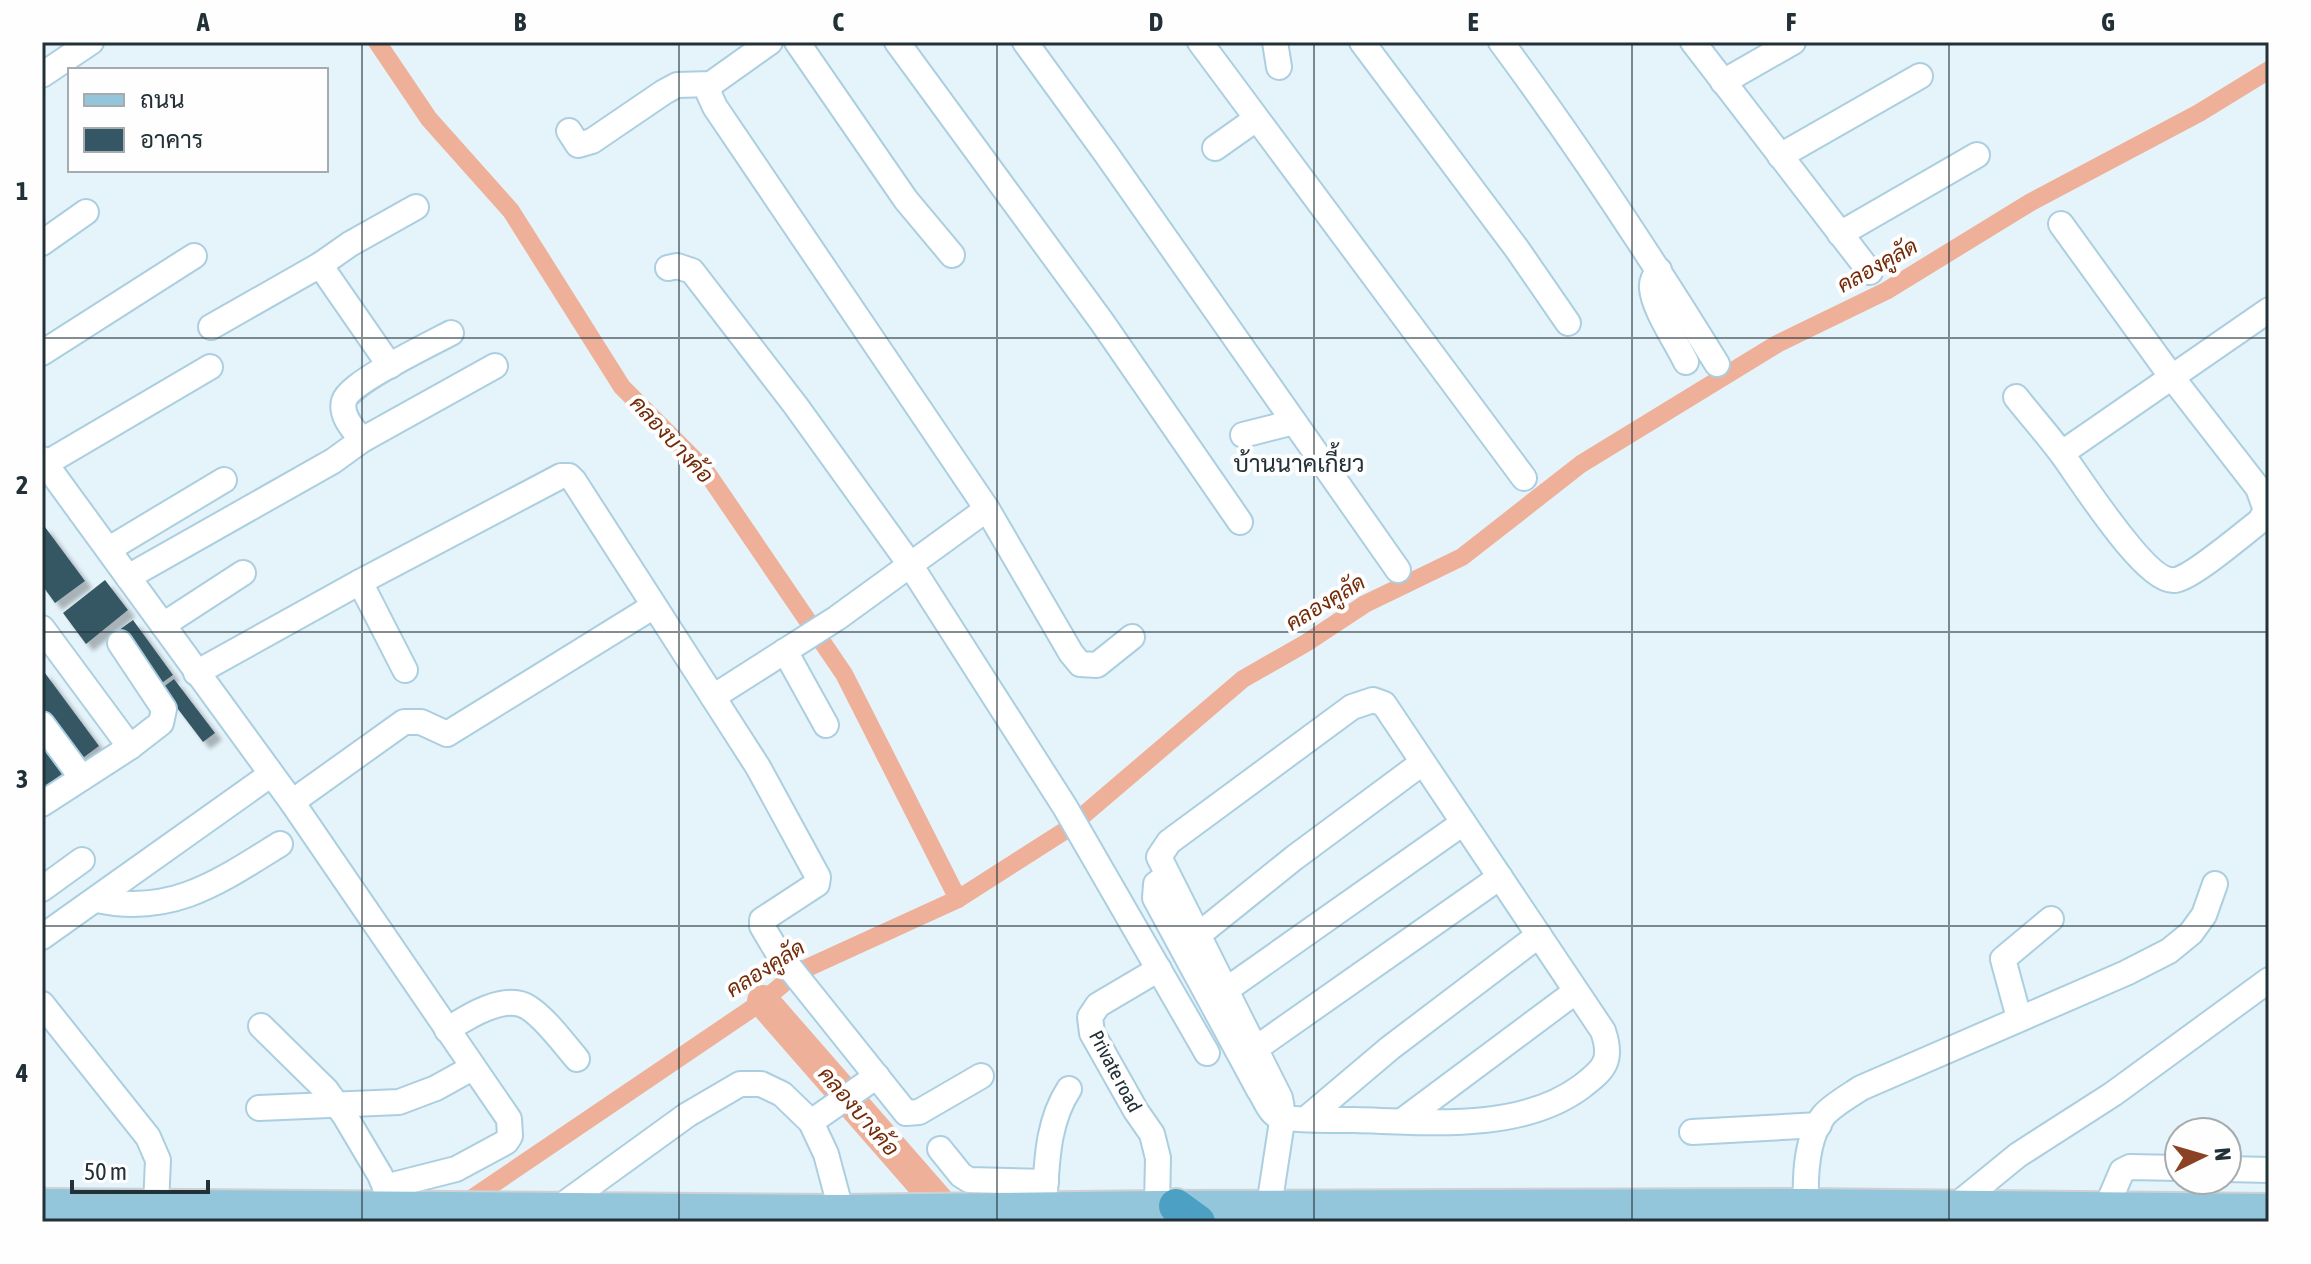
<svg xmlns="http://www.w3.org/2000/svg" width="2311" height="1264" font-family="'Asap Condensed',Sarabun,sans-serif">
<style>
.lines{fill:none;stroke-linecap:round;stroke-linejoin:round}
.canal{stroke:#eeb098;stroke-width:18}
.river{stroke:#eeb098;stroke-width:32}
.building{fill:#355664;filter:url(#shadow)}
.minor-casing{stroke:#abcfe0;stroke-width:28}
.major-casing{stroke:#ced1d3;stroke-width:34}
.highway-casing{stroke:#ced1d3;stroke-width:38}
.minor{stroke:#fff;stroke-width:24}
.major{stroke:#94c6db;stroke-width:30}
.highway{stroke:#4ca0c3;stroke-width:34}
.grid{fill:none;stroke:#223037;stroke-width:2;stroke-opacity:0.55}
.labels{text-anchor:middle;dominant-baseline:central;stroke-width:8;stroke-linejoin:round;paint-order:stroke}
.street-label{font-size:20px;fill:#223037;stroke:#fefefe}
.water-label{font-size:22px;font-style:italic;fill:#732a07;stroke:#fefefe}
.quarter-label{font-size:24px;fill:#223037;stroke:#fefefe}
.neatline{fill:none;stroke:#223037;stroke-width:3}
.grid-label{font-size:26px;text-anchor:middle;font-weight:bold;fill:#223037}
</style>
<defs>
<filter id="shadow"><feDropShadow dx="7" dy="7" stdDeviation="2" flood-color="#0004"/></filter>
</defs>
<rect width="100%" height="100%" fill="#e5f3fa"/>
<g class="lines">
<g class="canal">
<polyline points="377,42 429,119 511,211 622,387 705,470 844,674 958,899"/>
<polyline points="437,1222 763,1001 796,973 958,899 1066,830 1243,679 1306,643 1365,604 1462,557 1581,464 1777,344 1886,291 2031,202 2199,113 2269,70"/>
</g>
<polyline class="river" points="763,1001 956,1222"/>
</g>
<g class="building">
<polygon points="42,523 85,581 55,603 42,585"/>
<polygon points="105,580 128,610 86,644 63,613"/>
<polygon points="133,620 173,675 159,685 119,630"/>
<polygon points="42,669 99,746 80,760 42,709"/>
<polygon points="174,679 215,733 203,742 162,688"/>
<polygon points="42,747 62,774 42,789"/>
</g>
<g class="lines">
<defs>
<g id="minor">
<polyline points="797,42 906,200 952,255"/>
<polyline points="897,42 1102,322 1240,522"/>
<polyline points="1025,42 1107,155 1398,570"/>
<polyline points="1200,42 1524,478"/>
<polyline points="1275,42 1279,67"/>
<polyline points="1362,42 1517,249 1568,323"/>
<path d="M 1501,42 C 1578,146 1649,254 1717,364"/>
<polyline points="1693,42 1870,272"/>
<polyline points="42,75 91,42"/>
<polyline points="1723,82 1793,42"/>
<polyline points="711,84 709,94 715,107 987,509 1071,653 1080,664 1097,665 1132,637"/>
<polyline points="569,131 578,145 592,141 664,92 677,85 711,84 770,42"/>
<polyline points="1215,148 1256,119"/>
<polyline points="1780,156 1920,76"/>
<polyline points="1840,234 1977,155"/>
<polyline points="42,243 86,212"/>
<polyline points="320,265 350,244 416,207"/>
<polyline points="668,268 677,266 692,271 796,406 909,563 1065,807 1207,1053"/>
<path d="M 1659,270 C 1655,275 1651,281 1652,288 C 1653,308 1677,343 1686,362"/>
<polyline points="211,327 320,265 390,366"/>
<polyline points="42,353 194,256"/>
<path d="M 2016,397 C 2031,416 2048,435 2062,454 C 2080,478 2146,584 2175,580 C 2192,578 2244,533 2260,521 L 2266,510 L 2258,488 L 2171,376 L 2061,224"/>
<polyline points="1243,435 1294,422"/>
<polyline points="362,440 495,366"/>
<polyline points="2062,453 2269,310"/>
<polyline points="42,459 292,802 509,1119 510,1136 506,1142 456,1169 385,1187"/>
<polyline points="45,464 210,367"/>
<polyline points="109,549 224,480"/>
<path d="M 128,577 L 333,461 L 362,440 C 354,430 340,416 344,401 C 349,383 432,343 451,333"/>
<polyline points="360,582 405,670"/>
<polyline points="163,625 243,573"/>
<polyline points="42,628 130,747"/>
<polyline points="785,651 826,725"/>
<polyline points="196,673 360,582 561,476 569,476 574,481 713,697 837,618 987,509"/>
<polyline points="713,697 758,767 818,877 817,884 762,920 762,926 778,953 906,1113 919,1112 981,1076"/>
<polyline points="42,724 82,778"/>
<polyline points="292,802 404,722 421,722 447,734 654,606"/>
<polyline points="42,804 130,747 161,723 164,709 120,643"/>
<path d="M 1167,876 L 1156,884 L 1155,898 L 1259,1090 C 1264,1097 1269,1111 1276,1115 C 1285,1121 1342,1120 1355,1120 C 1427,1122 1520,1132 1581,1087 C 1605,1069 1613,1060 1603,1031 L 1384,704 L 1373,700 L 1352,707 L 1169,842 L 1159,857 L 1280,1098 C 1283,1109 1282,1117 1281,1128 L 1269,1206"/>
<polyline points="42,889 82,860"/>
<path d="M 97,900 C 172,916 219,882 280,844"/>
<polyline points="1197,936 1294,858 1422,763"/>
<polyline points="42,937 270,775"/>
<polyline points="1226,990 1463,823"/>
<polyline points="42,1004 148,1137 158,1160 156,1205"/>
<polyline points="2019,1018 2003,959 2051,919"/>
<polyline points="261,1026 326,1090 345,1116 380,1175 385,1187 388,1204"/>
<path d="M 447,1030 C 467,1017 506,992 529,1008 C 546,1019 564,1044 577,1059"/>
<polyline points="1255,1049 1500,877"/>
<polyline points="259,1108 399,1102 436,1088 472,1068"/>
<polyline points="1306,1119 1390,1048 1539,935"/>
<polyline points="1402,1121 1575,992"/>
<polyline points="811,1122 877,1076"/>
<polyline points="1692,1132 1819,1125"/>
<polyline points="940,1149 961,1175 969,1180 1046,1182"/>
<polyline points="2227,1169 2269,1170"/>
<path d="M 1806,1204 C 1805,1176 1806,1138 1824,1115 C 1833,1105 1849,1096 1861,1088 L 2126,973 L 2169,951 L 2191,933 L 2204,915 L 2215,884"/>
<polyline points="1958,1204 2018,1155 2113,1094 2269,980"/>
<polyline points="1157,1206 1158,1158 1152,1134 1136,1111 1092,1033 1090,1017 1098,1005 1159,969"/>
<polyline points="2107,1206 2122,1171 2130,1167 2179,1168"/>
<polyline points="560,1207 687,1115 740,1084 761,1084 782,1094 811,1122 826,1154 841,1210"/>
<path d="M 1044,1207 C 1047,1167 1046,1124 1069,1089"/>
</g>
<polyline id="major" points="42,1204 841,1210 1157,1206 1806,1204 2269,1209"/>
<polyline id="highway" points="1176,1206 1198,1222"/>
</defs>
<use href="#minor" class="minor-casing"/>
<use href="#major" class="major-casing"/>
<use href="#highway" class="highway-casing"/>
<use href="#minor" class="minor"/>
<use href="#major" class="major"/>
<use href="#highway" class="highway"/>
</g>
<path class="grid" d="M 362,42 L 362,1222M 679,42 L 679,1222M 997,42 L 997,1222M 1314,42 L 1314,1222M 1632,42 L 1632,1222M 1949,42 L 1949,1222M 42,338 L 2269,338M 42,632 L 2269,632M 42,926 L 2269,926"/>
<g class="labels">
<g class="street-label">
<text transform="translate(1116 1071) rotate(62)">Private road</text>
</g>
<g class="water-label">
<text transform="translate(1877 265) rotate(-29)">คลองคูลัด</text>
<text transform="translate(672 439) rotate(47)">คลองบางค้อ</text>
<text transform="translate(1325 602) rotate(-31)">คลองคูลัด</text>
<text transform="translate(765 968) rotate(-32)">คลองคูลัด</text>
<text transform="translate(859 1111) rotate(49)">คลองบางค้อ</text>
</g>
<g class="quarter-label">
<text x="1299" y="463">บ้านนาคเกี้ยว</text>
</g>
</g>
<rect width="2311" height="1264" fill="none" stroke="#fefefe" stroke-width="88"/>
<rect x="68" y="68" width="260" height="104" fill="#fefefe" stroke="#a6acae" stroke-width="2"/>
<rect x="84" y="94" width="40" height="12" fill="#94c6db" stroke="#a6acae" stroke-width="2"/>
<text x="140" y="108" font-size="24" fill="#223037">ถนน</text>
<rect x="84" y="128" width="40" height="24" fill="#355664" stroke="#a6acae" stroke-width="2"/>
<text x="140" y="148" font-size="24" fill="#223037">อาคาร</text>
<g transform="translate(2203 1156) rotate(85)"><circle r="38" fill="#fefefe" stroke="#a6acae" stroke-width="2"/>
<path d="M0-6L14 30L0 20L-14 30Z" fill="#8b4224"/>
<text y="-12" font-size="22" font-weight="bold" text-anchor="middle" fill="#223037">N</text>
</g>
<path d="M72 1180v12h136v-12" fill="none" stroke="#223037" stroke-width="4"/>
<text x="84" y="1180" font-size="24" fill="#223037" stroke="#fefefe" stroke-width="6" paint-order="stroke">50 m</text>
<rect x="44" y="44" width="2223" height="1176" class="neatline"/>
<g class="grid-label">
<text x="203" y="31">A</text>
<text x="520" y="31">B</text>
<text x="838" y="31">C</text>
<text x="1156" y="31">D</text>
<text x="1473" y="31">E</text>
<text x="1791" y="31">F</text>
<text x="2108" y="31">G</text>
<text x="22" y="200">1</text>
<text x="22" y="494">2</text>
<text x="22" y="788">3</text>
<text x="22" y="1082">4</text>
</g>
</svg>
